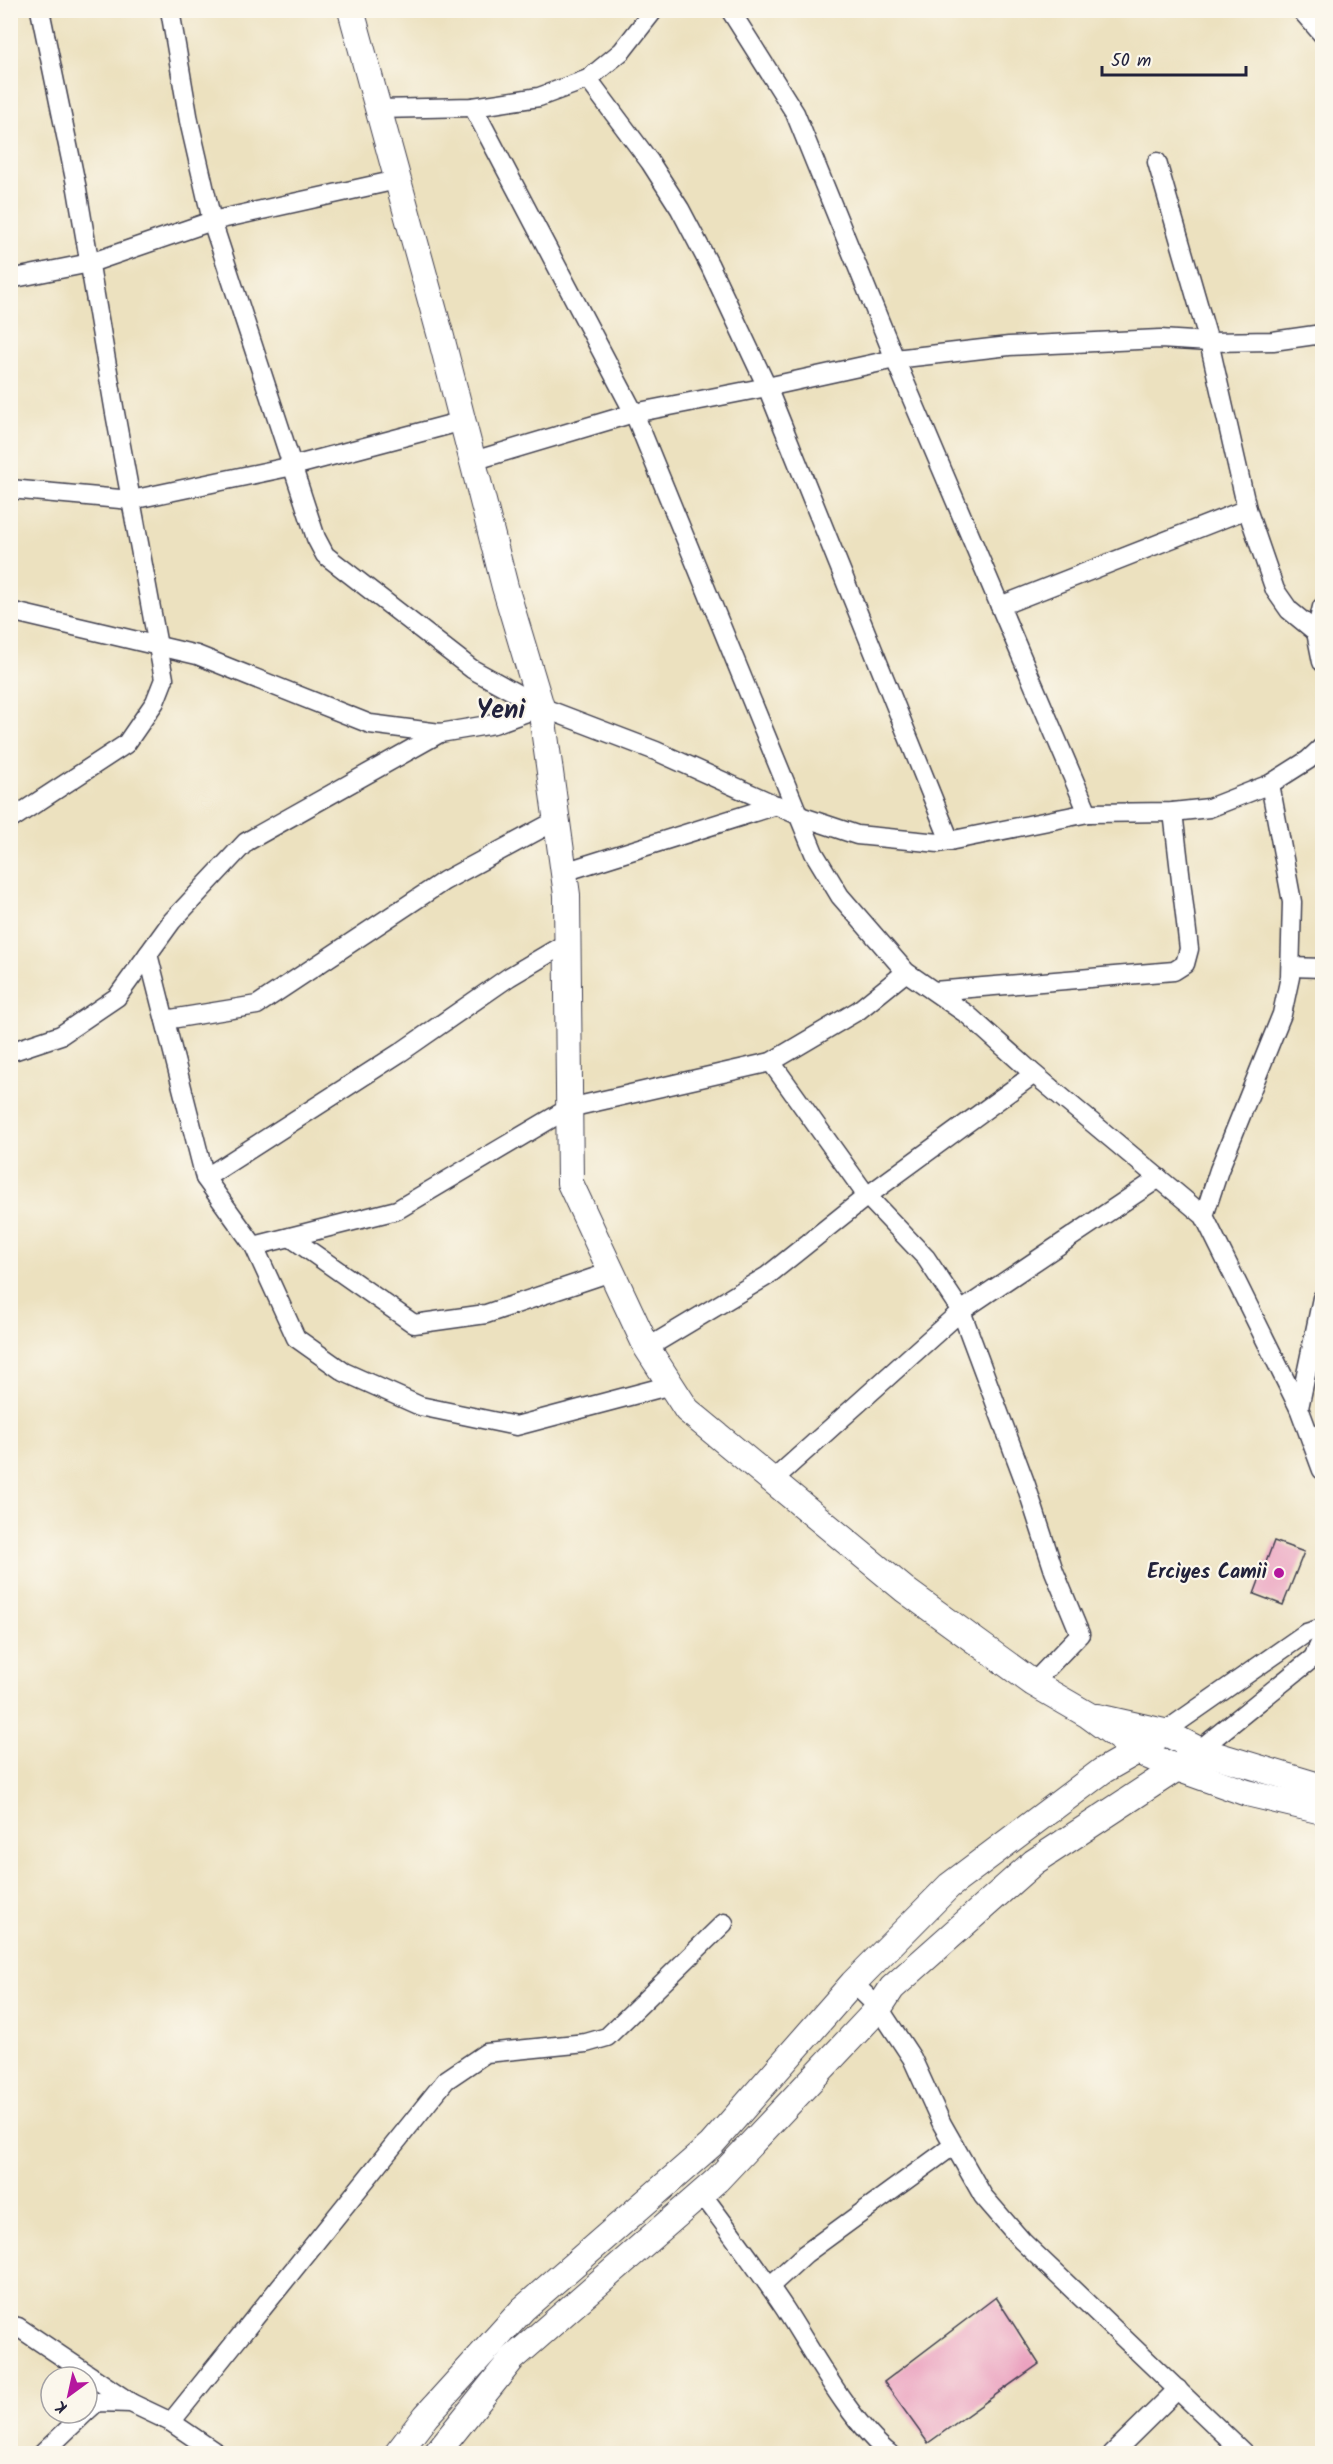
<svg xmlns="http://www.w3.org/2000/svg" width="1333" height="2464" font-family="Kalam,sans-serif">
<style>
.building{fill:#ea9fbe}
.lines{fill:none;stroke-linecap:round;stroke-linejoin:round}
.street-casing{stroke:#403f4f;stroke-width:21}
.secondary-casing{stroke:#403f4f;stroke-width:28}
.street{stroke:#fff;stroke-width:18}
.secondary{stroke:#fff;stroke-width:26}
.poi-dot{fill:#b5179e;stroke:#fbf7ec;stroke-width:2}
.labels{text-anchor:middle;dominant-baseline:central;stroke-width:4.5;stroke-linejoin:round;paint-order:stroke}
.poi-label{font-size:20px;font-weight:bold;fill:#22223b;stroke:#fbf7ec;text-anchor:end}
.district-label{font-size:26px;font-weight:bold;fill:#22223b;stroke:#fbf7ec}
</style>
<rect width="100%" height="100%" fill="#fbf7ec"/>
<filter id="ink" filterUnits="userSpaceOnUse"><feTurbulence type="fractalNoise" baseFrequency=".0167" numOctaves="2"/><feDisplacementMap in="SourceGraphic" scale="12" xChannelSelector="R" yChannelSelector="G"/><feConvolveMatrix kernelMatrix="1 2 1 2 8 2 1 2 1" color-interpolation-filters="sRGB"/></filter>
<filter id="wash" filterUnits="userSpaceOnUse"><feTurbulence type="fractalNoise" baseFrequency=".008" numOctaves="4" result="noise"/><feDisplacementMap in="SourceGraphic" scale="24" xChannelSelector="R" yChannelSelector="G"/><feGaussianBlur stdDeviation="1.35" result="paint"/><feColorMatrix in="noise" values="0 0 0 0 0 0 0 0 0 0 0 0 0 0 0 0 0 1.4 0 .05"/><feComposite in="paint" operator="in"/></filter>
<g filter="url(#wash)">
<rect width="100%" height="100%" fill="#ece1bf"/>
<g id="blocks">
<g class="building">
<polygon points="1274,1541 1304,1552 1283,1605 1254,1594"/>
<polygon points="996,2297 1039,2364 928,2443 884,2382"/>
</g>
</g>
</g>
<g filter="url(#ink)">
<use href="#blocks" fill-opacity="0" stroke="#403f4f" stroke-width="1.5"/>
<g class="lines">
<defs>
<g id="street">
<polyline points="170,10 189,121 212,221 316,538 325,555 472,669 541,707 656,751 800,816 857,835 939,843 1088,813 1173,812 1209,808 1270,784 1308,760 1322,747"/>
<polyline points="730,10 795,113 895,359 1088,813"/>
<polyline points="1301,10 1322,34"/>
<polyline points="588,79 650,162 680,209 710,266 767,387 950,841"/>
<polyline points="473,107 634,413 814,853 840,896 906,972 968,1015 1034,1074 1204,1216 1299,1408"/>
<polyline points="378,109 473,107 539,97 588,79 622,51 654,10"/>
<polyline points="1157,162 1209,342 1247,509 1275,590 1289,610 1316,632"/>
<polyline points="10,279 90,263 212,221 397,180"/>
<polyline points="473,461 634,413 767,387 895,359 1009,346 1160,339 1209,342 1273,341 1322,334"/>
<polyline points="10,489 131,500 293,466 463,421"/>
<polyline points="1000,606 1247,509"/>
<polyline points="1322,607 1316,632 1322,662"/>
<polyline points="10,611 197,655 370,724 440,733 494,724 541,707"/>
<polyline points="10,820 126,744 155,702 164,679 115,413 77,189 40,10"/>
<polyline points="564,872 777,805"/>
<polyline points="148,954 205,1178 254,1246 296,1338 344,1372 420,1406 516,1426 671,1385"/>
<polyline points="1291,967 1322,968"/>
<polyline points="934,991 1174,971 1185,964 1189,949 1173,812"/>
<polyline points="165,1020 257,1005 444,881 557,820"/>
<polyline points="10,1052 61,1035 117,997 172,921 246,842 440,733"/>
<polyline points="771,1062 867,1196 926,1258 961,1311 1026,1485 1054,1571 1080,1634 1033,1683"/>
<polyline points="205,1178 401,1052 509,977 568,942"/>
<polyline points="1204,1216 1219,1170 1282,1014 1290,977 1292,902 1270,784"/>
<polyline points="290,1237 414,1324 486,1314 611,1272"/>
<polyline points="254,1246 397,1210 569,1108 771,1062 859,1010 906,972"/>
<polyline points="1322,1298 1299,1408 1322,1470"/>
<polyline points="647,1348 767,1276 867,1196 1034,1074"/>
<polyline points="773,1480 961,1311 1159,1178"/>
<polyline points="1164,1732 1306,1633 1322,1628"/>
<polyline points="1199,1750 1313,1658 1322,1639"/>
<polyline points="853,1983 879,2008 912,2058 942,2124 983,2196 1022,2241 1245,2454"/>
<path d="M 702,2194 C 730,2232 759,2270 785,2309 C 812,2351 852,2425 890,2454"/>
<polyline points="770,2286 805,2254 954,2145"/>
<polyline points="10,2325 18,2327 131,2403"/>
<polyline points="87,2411 97,2402 131,2403 171,2422 218,2454"/>
<polyline points="171,2422 446,2080 486,2053 586,2043 607,2037 724,1923"/>
<polyline points="42,2454 85,2413"/>
<polyline points="1112,2454 1178,2389"/>
</g>
<g id="secondary">
<polyline points="351,10 441,337 505,587 541,707 567,895 570,1183 647,1348 687,1410 905,1590 1033,1683 1088,1715 1137,1751 1177,1768 1247,1793 1322,1811"/>
<polyline points="1097,1717 1164,1732 1199,1750 1322,1787"/>
<polyline points="397,2454 426,2416 523,2309 711,2145 853,1983 949,1886 1102,1771 1137,1751 1164,1732"/>
<polyline points="436,2454 512,2359 717,2180 879,2008 892,1988 1034,1862 1177,1768 1199,1750"/>
</g>
</defs>
<use href="#street" class="street-casing"/>
<use href="#secondary" class="secondary-casing"/>
<use href="#street" class="street"/>
<use href="#secondary" class="secondary"/>
</g>
</g>
<circle class="poi-dot" cx="1279" cy="1573" r="6"/>
<g class="labels">
<g class="poi-label">
<text x="1267" y="1573">Erciyes Camii</text>
</g>
<g class="district-label">
<text x="501" y="711">Yeni</text>
</g>
</g>
<rect width="1333" height="2464" fill="none" stroke="#fbf7ec" stroke-width="36"/>
<g transform="translate(69 2395) rotate(213)"><circle r="28" fill="#fbf7ec" stroke="#a4a2a5" stroke-width="1.5"/>
<path d="M0-4.5L10 22L0 15L-10 22Z" fill="#b5179e"/>
<text y="-9" font-size="16" font-weight="bold" text-anchor="middle" fill="#22223b">K</text>
</g>
<path d="M1102 66v9h144v-9" fill="none" stroke="#22223b" stroke-width="3"/>
<text x="1111" y="66" font-size="18" fill="#22223b" stroke="#fbf7ec" stroke-width="4.5" paint-order="stroke">50 m</text>
</svg>
